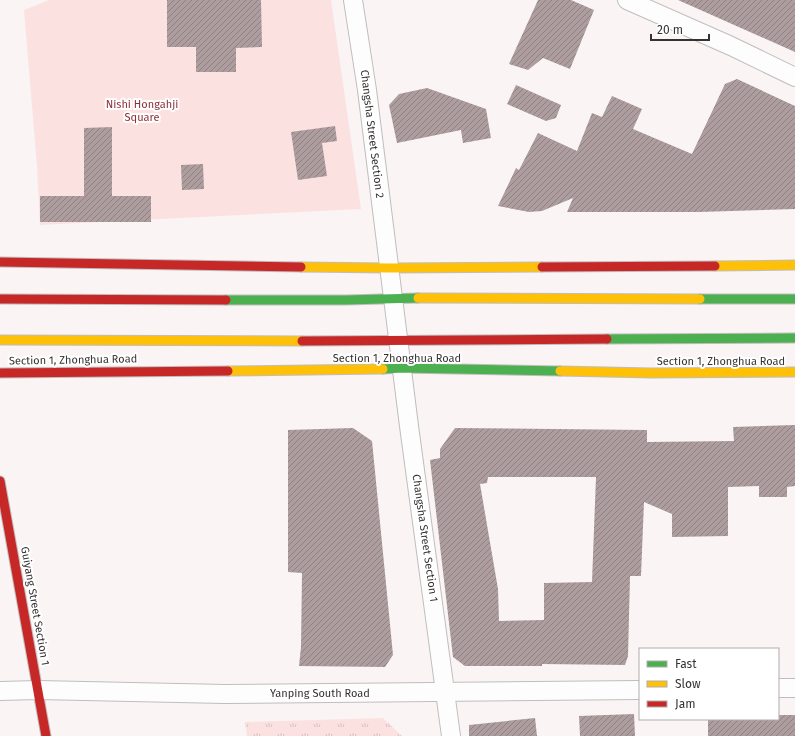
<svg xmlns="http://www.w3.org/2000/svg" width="795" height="736" font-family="'Fira Sans',sans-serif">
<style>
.grass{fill:url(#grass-tufts)}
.green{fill:#fce1e1}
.building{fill:url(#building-hatch);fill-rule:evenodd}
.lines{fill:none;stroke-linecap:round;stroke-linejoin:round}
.street-casing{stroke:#c1bdbd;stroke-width:20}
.fast-casing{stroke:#c1bdbd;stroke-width:11}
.slow-casing{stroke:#c1bdbd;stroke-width:11}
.jam-casing{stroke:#c1bdbd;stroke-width:11}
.street{stroke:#fefdfd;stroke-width:18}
.fast{stroke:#4caf50;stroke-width:9}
.slow{stroke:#ffc107;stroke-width:9}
.jam{stroke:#c62828;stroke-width:9}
.labels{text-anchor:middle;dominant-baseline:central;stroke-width:4;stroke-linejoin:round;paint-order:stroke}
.park-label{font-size:11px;fill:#8e2f36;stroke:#fff}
.street-label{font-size:11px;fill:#363232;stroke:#fff}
</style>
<defs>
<pattern id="grass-tufts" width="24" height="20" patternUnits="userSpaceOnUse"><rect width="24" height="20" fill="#fce1e1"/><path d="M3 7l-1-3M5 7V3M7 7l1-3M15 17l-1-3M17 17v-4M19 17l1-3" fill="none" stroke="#d9c2c2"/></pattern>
<pattern id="building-hatch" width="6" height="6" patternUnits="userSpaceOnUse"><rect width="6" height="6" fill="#ae9d9e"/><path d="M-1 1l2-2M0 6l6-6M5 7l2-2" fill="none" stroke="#8e8181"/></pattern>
</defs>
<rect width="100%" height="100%" fill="#faf4f4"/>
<polygon class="grass" points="383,718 402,736 247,736 245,722"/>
<polygon class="green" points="49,0 331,0 361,209 40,225 37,166 24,10"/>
<g class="building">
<polygon points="167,0 261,0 262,47 236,48 236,72 196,72 196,47 167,47"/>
<polygon points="538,0 571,0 594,10 570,69 543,58 528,70 509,64"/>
<polygon points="678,0 795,0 795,52"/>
<polygon points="737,79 795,106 795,209 699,212 567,212 573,198 542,211 529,212 498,206 516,168 519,170 538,133 577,151 592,113 602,117 612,96 642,109 633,129 692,154 725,84"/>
<polygon points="516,85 561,105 556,118 546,121 507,104"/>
<polygon points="427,88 486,109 491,138 463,143 461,130 397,143 389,105 399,94"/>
<polygon points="335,126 337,141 322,143 327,176 298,180 291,132"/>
<polygon points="112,127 112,196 151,196 151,222 40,222 40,196 84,196 84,128"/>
<polygon points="203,164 204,189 182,190 181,165"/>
<path d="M 795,425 L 795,486 L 787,487 L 787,497 L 759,497 L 759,486 L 728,487 L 728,536 L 672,537 L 672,514 L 644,502 L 641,576 L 630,576 L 628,656 L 625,665 L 542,664 L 542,666 L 465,666 L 453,657 L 430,460 L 440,458 L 440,449 L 455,428 L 647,430 L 647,442 L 734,441 L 733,427 ZM 488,477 L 596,477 L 592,582 L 544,583 L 544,620 L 499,621 L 498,589 L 480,484 L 487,483 Z"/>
<polygon points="353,428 372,441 393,655 385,667 299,666 301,647 302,573 288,572 288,430"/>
<polygon points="634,714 635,736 580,736 579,716"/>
<polygon points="778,715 795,715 795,736 708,736 708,719 778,719"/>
<polygon points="535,718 537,736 469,736 469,725"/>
</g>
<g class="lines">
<defs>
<g id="street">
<polyline points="353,0 367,90 409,426 451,736"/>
<polyline points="627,0 731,46 795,77"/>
<polyline points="778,688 795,688"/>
<polyline points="0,691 38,690 225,694 640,690"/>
</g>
<g id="fast">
<polyline points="700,299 795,299"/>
<polyline points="226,300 346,300 418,298"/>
<polyline points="607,339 795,338"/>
<polyline points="383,369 403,368 560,371"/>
</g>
<g id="slow">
<polyline points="715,266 795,265"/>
<polyline points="301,267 390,268 542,267"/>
<polyline points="418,298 700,299"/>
<polyline points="0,340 302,341"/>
<polyline points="228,371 383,369"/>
<polyline points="560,371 652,373 795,372"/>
</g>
<g id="jam">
<polyline points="0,262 301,267"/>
<polyline points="542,267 715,266"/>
<polyline points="0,299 226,300"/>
<polyline points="302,341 607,339"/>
<polyline points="0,373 228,371"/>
<polyline points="0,481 46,736"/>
</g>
</defs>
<use href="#street" class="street-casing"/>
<use href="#fast" class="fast-casing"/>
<use href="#slow" class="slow-casing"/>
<use href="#jam" class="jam-casing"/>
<use href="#street" class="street"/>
<use href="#fast" class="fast"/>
<use href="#slow" class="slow"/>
<use href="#jam" class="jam"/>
</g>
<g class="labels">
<g class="park-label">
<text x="142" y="104">Nishi Hongahji<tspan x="142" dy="13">Square</tspan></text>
</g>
<g class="street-label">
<text transform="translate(372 134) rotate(83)">Changsha Street Section 2</text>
<text x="397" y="358">Section 1, Zhonghua Road</text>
<text transform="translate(73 360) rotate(-1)">Section 1, Zhonghua Road</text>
<text x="721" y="361">Section 1, Zhonghua Road</text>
<text transform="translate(425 538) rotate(82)">Changsha Street Section 1</text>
<text transform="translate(35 606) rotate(80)">Guiyang Street Section 1</text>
<text x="320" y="693">Yanping South Road</text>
</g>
</g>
<rect x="639" y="648" width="140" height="72" fill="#ffffff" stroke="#afadad"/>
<rect x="647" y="661" width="20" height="6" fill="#4caf50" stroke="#afadad"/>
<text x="675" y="668" font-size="12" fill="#363232">Fast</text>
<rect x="647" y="681" width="20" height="6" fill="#ffc107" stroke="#afadad"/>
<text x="675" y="688" font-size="12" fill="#363232">Slow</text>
<rect x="647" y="701" width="20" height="6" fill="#c62828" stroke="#afadad"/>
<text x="675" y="708" font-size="12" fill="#363232">Jam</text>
<path d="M651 34v6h58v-6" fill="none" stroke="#363232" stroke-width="2"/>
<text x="657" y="34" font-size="12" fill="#363232" stroke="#ffffff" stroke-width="3" paint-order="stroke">20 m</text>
</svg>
